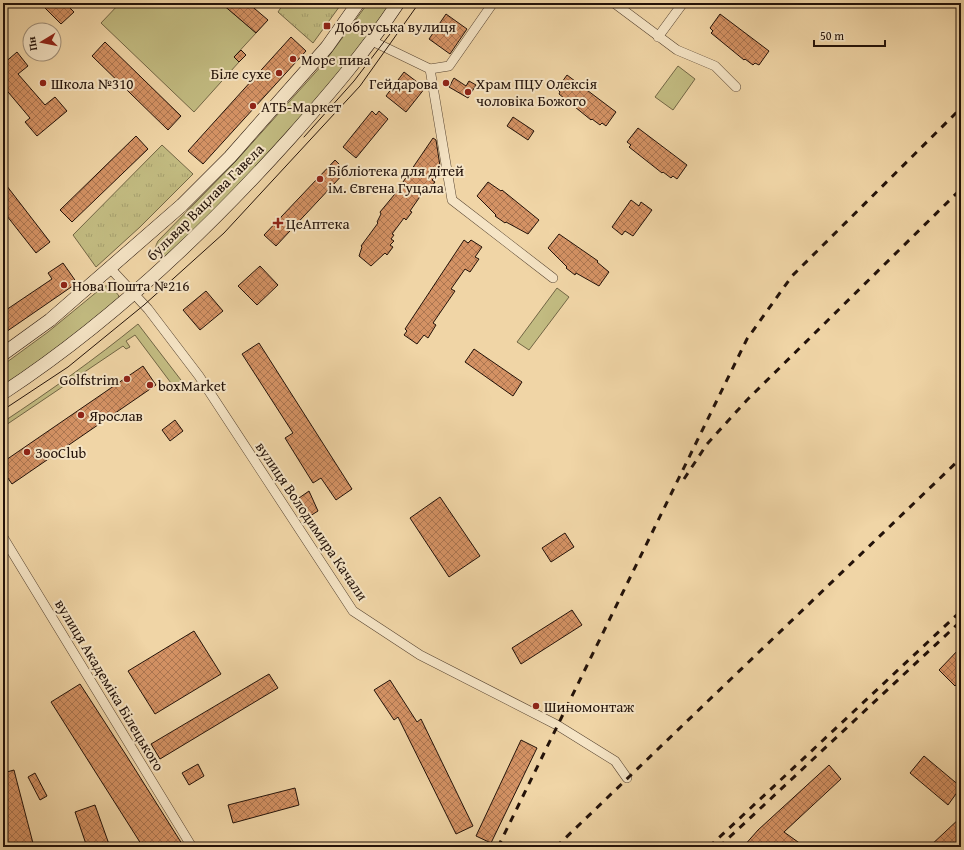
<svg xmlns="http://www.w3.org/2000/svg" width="964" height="850" font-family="'Gentium Book Plus',serif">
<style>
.grass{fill:#c2bb81;stroke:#726645}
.park{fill:url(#park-tufts);stroke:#726645}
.building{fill:url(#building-cross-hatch);stroke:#231209}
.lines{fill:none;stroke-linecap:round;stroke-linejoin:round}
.minor-casing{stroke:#564330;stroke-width:10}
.secondary-casing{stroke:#231209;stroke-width:14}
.minor{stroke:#f5e4c5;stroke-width:9}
.secondary{stroke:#f5e4c5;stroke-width:13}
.tram{stroke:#231209;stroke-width:1}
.rail{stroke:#231209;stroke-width:3;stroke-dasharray:7 7;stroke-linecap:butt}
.poi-dot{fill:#8f2418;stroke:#f5e4c5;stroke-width:1.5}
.labels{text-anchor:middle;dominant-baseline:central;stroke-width:4;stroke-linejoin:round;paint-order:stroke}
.poi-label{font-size:15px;fill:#231209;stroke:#f5e4c5;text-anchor:start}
.street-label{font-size:15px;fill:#231209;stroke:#f5e4c5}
</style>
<defs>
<pattern id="park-tufts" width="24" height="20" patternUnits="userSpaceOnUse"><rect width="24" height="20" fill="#c2bb81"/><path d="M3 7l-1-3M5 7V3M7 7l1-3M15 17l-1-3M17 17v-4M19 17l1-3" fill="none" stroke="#a6a06e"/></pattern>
<pattern id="building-cross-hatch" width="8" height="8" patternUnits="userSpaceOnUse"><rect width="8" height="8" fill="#d49264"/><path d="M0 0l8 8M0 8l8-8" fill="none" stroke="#ac7651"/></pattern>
</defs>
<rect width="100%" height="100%" fill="#f0d5a6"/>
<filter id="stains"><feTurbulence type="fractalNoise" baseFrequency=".005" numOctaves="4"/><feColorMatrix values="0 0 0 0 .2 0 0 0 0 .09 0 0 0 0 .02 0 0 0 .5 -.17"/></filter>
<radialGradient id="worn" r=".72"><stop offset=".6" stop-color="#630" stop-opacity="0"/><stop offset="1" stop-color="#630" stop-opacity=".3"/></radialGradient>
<g class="grass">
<polygon points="120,3 221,3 256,33 234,57 239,62 194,112 101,23"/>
<path d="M 368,3 L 391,3 L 340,75 L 253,175 L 165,259 C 155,256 153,250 158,241 L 236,161 L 323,64 Z"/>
<polygon points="678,66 695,79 673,110 655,97"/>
<polygon points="104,286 111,286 119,296 117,302 60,346 3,386 3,365 48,332"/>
<polygon points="557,288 569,297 529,350 517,342"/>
<path d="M 138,324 L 184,384 L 177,388 L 174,387 L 135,335 L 126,341 L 130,347 L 126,349 L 123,346 L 3,427 L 3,422 C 50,391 95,359 138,324 Z"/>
</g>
<g class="park">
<polygon points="284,3 342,3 313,43 278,12"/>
<polygon points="162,145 193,174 140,227 96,267 73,235"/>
</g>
<g class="building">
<polygon points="40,3 65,3 74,12 61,24"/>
<polygon points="221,3 248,3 268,20 256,33"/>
<polygon points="446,14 467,29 450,54 429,39"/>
<polygon points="720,14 769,51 759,65 755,63 753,65 745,59 744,60 711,33 713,31 710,28"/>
<polygon points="291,37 306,51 203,164 188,151"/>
<polygon points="105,42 181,116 168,130 92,56"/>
<polygon points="241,50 246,55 239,62 234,57"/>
<polygon points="17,52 28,66 18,74 45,105 55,97 67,111 37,136 25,122 30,118 3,86 3,64"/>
<polygon points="404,72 425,88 406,112 386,96"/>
<polygon points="567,75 616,112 606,126 602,123 600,125 592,119 591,120 559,94 560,92 557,89"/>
<polygon points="454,78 466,86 469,81 476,85 468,98 449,87"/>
<polygon points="372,111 376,115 379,111 388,119 356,158 343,147"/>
<polygon points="513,117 534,131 528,140 507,126"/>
<polygon points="638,128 687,165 677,179 673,176 671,178 663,172 662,173 629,147 631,145 627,142"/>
<polygon points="136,136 148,149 72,222 60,210"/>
<polygon points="433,138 436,140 440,166 434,174 436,176 432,180 435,182 429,190 426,188 410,211 412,212 406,220 404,218 392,234 394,235 391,239 394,241 390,245 393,247 387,255 385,253 371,266 359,256 362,247 361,246 378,223 377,222 381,214 380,212 404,183 403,182"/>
<polygon points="335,160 346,171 276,246 264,235"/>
<polygon points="3,181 50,242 36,253 3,211"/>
<polygon points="488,182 501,191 502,190 539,220 528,234 506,222 505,223 495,216 496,215 477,196"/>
<polygon points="631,200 639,206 641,202 652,210 633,236 625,231 622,235 612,227"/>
<polygon points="559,234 598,261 597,262 609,272 599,286 576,273 575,275 566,268 567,267 548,248"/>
<polygon points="464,240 468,243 471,240 482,247 475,257 479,259 470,272 465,269 451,289 455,291 433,323 436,325 428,338 424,335 417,344 404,335 407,331 405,329"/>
<polygon points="63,263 77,283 3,334 3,312 52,279 48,273"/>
<polygon points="260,266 278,285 257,305 238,286"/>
<polygon points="206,291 223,311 200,330 183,310"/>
<polygon points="259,343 352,489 336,500 321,478 313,483 285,438 293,433 242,354"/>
<polygon points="474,349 522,382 513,396 465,362"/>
<polygon points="143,366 156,385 12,484 3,471 3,462"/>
<polygon points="175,420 183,431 170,441 162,430"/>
<polygon points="309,491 318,511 310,516 299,498"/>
<polygon points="440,497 480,556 449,577 410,518"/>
<polygon points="565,533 574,547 551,562 542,548"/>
<polygon points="572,610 582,625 521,664 512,648"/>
<polygon points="194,631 221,674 155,714 128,671"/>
<polygon points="961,647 961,680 955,686 939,670"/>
<polygon points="269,674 278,688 160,759 151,744"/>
<polygon points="390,680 417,722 421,719 473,826 456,834 398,717 394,720 374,690"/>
<polygon points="80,684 126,755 184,847 143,847 51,702"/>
<polygon points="521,740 537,748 491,843 476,836"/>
<polygon points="924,756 961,787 948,805 910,773"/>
<polygon points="198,764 204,776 189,785 182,773"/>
<polygon points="829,765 841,779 784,832 805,847 743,847 758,830"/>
<polygon points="14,770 16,778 34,847 3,847 3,773"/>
<polygon points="35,773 47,796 40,800 28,777"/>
<polygon points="295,788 299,805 233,823 228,805"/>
<polygon points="95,805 110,847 87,847 75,812"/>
<polygon points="961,817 961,847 929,847"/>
</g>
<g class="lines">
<defs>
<g id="minor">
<polyline points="614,3 677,50 715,66 736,87"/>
<polyline points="658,37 683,3"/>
<polyline points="372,41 430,69 452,200 553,278"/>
<polyline points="430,69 449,66 493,3"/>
<polyline points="110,268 148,309 199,376 353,611 420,655 557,725 615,761 627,778"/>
<polyline points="3,537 192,847"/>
</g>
<g id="secondary">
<polyline points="3,354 50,320 182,205 230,157 327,47 358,3"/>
<path d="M 3,393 C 111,322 205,233 291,137 C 329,94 366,51 398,3"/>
</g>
</defs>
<use href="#minor" class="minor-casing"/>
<use href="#secondary" class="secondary-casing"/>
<use href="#minor" class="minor"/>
<use href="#secondary" class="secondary"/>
<g class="tram">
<polyline points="304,137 354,81 390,34"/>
<polyline points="3,410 68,367 144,305 224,233 360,86 419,3"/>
</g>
<g class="rail">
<polyline points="684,479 707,444 747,400 961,189"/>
<polyline points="498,847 747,339 792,276 961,108"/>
<polyline points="556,847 961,458"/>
<polyline points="709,847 961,611"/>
<polyline points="719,847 961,621"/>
</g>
</g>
<g class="poi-dot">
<rect x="323" y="22" width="8" height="8" rx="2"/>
<circle cx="293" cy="59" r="4"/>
<circle cx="279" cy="73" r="4"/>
<circle cx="43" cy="83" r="4"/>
<circle cx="446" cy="83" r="4"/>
<circle cx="468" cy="92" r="4"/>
<circle cx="253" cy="106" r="4"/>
<circle cx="320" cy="179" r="4"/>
<path d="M276 217h4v4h4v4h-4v4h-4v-4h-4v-4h4z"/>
<circle cx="64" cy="285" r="4"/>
<circle cx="127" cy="379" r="4"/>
<circle cx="150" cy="385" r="4"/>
<circle cx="81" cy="415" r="4"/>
<circle cx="27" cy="452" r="4"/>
<circle cx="536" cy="706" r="4"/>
</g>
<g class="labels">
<g class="poi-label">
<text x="335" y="26">Добруська вулиця</text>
<text x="301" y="59">Море пива</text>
<text x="271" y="73" text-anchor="end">Біле сухе</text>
<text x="51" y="83">Школа №310</text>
<text x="438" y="83" text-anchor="end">Гейдарова</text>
<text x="476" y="83">Храм ПЦУ Олексія<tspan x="476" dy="17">чоловіка Божого</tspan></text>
<text x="261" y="106">АТБ-Маркет</text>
<text x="328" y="170">Бібліотека для дітей<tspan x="328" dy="17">ім. Євгена Гуцала</tspan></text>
<text x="286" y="223">ЦеАптека</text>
<text x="72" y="285">Нова Пошта №216</text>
<text x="119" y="379" text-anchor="end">Golfstrim</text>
<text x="158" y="385">boxMarket</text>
<text x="89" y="415">Ярослав</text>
<text x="35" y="452">ЗооClub</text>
<text x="544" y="706">Шиномонтаж</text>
</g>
<g class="street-label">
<text transform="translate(205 202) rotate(-45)">бульвар Вацлава Гавела</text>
<text transform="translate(312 521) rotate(56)">вулиця Володимира Качали</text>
<text transform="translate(110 685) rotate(59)">вулиця Академіка Білецького</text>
</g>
</g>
<rect width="964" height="850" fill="none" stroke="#f0d5a6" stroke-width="16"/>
<rect x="4" y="4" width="956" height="842" fill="none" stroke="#231209" stroke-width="2"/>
<rect x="8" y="8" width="948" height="834" fill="none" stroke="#231209"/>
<g transform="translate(42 42) rotate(260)"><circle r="19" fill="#f5e4c5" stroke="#a1907a"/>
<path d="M0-3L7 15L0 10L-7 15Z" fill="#8f2418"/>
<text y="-6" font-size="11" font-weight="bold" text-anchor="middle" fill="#231209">Пн</text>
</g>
<path d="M814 40v6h71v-6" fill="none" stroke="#231209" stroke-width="2"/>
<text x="820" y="40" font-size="12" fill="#231209" stroke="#f5e4c5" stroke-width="3" paint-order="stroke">50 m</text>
<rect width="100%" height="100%" filter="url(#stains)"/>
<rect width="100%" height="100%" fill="url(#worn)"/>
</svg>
